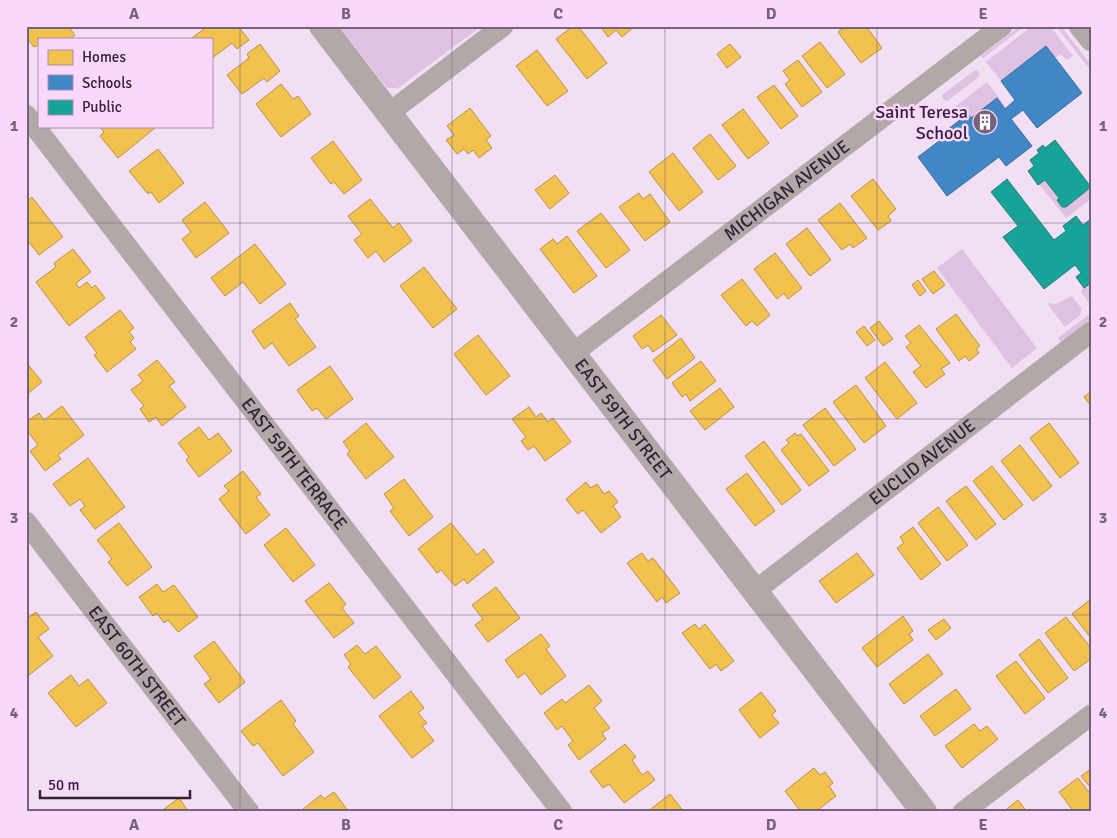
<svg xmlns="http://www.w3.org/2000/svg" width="1117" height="838" font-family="Signika,sans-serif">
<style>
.green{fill:#dfc1e1}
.homes{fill:#f2c14e;stroke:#b99147}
.schools{fill:#3f88c5;stroke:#3c699a}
.public{fill:#17a398;stroke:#207c7b}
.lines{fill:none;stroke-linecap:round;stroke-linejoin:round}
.minor{stroke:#b1a9a8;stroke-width:21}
.tertiary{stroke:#b1a9a8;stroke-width:26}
.grid{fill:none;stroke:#776379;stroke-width:1;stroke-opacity:0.55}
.labels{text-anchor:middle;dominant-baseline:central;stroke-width:5;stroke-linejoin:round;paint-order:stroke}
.poi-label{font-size:18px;fill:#352037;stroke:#fad7fc;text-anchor:end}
.street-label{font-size:18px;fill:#352037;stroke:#fad7fc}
.neatline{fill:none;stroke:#776379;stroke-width:2}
.grid-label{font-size:16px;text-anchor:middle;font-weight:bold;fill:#776379}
</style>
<rect width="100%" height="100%" fill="#f2dff4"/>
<g class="green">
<polygon points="339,26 477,26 479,28 398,88 387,88"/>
<polygon points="1020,26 1025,26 983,58 981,56"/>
<polygon points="1032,26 1050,26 1073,56 1067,60 1061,54 1055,58 1046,46 1001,81 986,62"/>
<polygon points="1056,26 1061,26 1091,65 1091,71"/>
<polygon points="975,70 978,71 980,76 947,101 943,99 942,95"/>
<polygon points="987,82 1006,107 971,118 968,114 960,120 952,109"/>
<polygon points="1045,180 1059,198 1057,200 1066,207 1091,187 1091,199 1066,218 1039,184"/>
<polygon points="962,249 1037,348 1012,368 937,268"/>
<polygon points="1089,284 1091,285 1091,303 1089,303 1081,292 1083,287 1084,288"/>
<polygon points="1072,296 1082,309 1080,315 1065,327 1047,303 1056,304"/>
<polygon points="1091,313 1091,319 1061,342 1058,338"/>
</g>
<g class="homes">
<polygon points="26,26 68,26 75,35 70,39 39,39 39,45 34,47 26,37"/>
<polygon points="208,26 238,26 249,40 237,49 232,43 211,59 211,39 192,38"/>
<polygon points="573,26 578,26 607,63 587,79 556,39"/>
<polygon points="600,26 635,26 622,37 616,30 608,37"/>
<polygon points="845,26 866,26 882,48 861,63 838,32"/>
<polygon points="820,42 845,74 827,88 802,56"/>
<polygon points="260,44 280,71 267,82 264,78 242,94 227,75 249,58 247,54"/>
<polygon points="730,44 741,57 727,68 717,54"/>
<polygon points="537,50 568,91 547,106 516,66"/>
<polygon points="798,60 822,92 802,107 785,84 790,80 783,71"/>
<polygon points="281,84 293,99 298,96 311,114 281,137 256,104"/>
<polygon points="774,85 798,116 781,129 757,97"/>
<polygon points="470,108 491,136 486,140 492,148 479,158 473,150 468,154 464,149 457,154 446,140 454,135 447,126"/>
<polygon points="743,109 769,143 748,159 722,125"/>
<polygon points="99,126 154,126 155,128 118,158 100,136 104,132"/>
<polygon points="710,134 736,166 718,180 693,148"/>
<polygon points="333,141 362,180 344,194 334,182 331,184 311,158"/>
<polygon points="158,149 184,183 159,203 151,192 148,194 129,171"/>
<polygon points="673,153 703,192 679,211 649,172"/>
<polygon points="555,175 569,193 550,209 535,190"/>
<polygon points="873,179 896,209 888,216 891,221 878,230 851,196"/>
<polygon points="639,193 643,199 650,194 670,222 645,241 619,207"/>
<polygon points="32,197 63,237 39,255 26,238 26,202"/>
<polygon points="370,199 393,228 399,223 412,241 384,262 376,251 368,258 354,240 362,234 348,216"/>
<polygon points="205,202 229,233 196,258 182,239 191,232 182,220"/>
<polygon points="840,203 867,238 853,248 850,244 842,250 818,220"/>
<polygon points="601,213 630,250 606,268 577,231"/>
<polygon points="807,228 831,260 810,276 786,244"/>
<polygon points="567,236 597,276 574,293 540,249 553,239 557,244"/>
<polygon points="255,244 286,284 260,304 243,282 225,296 211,278"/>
<polygon points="73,249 91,272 76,283 79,288 87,282 92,288 95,285 105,298 69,326 36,282 56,267 54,263"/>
<polygon points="775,253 802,288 788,299 784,293 777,299 754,269"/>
<polygon points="424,267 457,309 433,328 400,286"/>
<polygon points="934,271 945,285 933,294 922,279"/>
<polygon points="742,279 770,315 757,326 752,321 746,326 721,295"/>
<polygon points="918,280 926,291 920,296 912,285"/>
<polygon points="290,303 299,316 295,319 316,347 289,366 272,343 264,349 252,331"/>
<polygon points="120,310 134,328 129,332 134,338 130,342 136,349 107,372 94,355 97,353 85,337"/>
<polygon points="956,314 980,346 976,349 979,353 969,361 965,356 959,361 936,329"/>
<polygon points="661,315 677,335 653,352 648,345 642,349 633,336"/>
<polygon points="879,321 893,339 883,346 870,328"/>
<polygon points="919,325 950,363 941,369 945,374 926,388 913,372 921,366 906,347 911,343 905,336"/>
<polygon points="864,326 875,340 867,346 856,332"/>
<polygon points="478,335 510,376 486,395 454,354"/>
<polygon points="681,338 695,358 667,379 653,360"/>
<polygon points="157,360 175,382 169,386 186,407 162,426 156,417 149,422 140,409 144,406 131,390 143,381 138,375"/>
<polygon points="701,361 716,381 690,401 686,394 682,397 672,383"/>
<polygon points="26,362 42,382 26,395"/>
<polygon points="885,362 917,403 897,419 865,378"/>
<polygon points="330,366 353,399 326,419 317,408 312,411 297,390"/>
<polygon points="856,385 886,426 864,443 833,402"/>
<polygon points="720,388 734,407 705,430 690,411"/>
<polygon points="1091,391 1091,406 1084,397"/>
<polygon points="62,406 84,435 58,455 61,459 45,471 30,451 38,445 26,429 26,422 39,413 44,420"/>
<polygon points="529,407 536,417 541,413 548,422 553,418 571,442 545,461 534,446 528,450 521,441 526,437 512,419"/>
<polygon points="825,408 856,449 834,466 803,425"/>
<polygon points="366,423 394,457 366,479 347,454 350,451 343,442"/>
<polygon points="1049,423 1079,463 1060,478 1030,438"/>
<polygon points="199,427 209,440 218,433 232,451 199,477 186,460 189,457 178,443"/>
<polygon points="795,433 797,436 801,434 829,471 809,486 781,450 789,443 786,440"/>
<polygon points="764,441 801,490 782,505 745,456"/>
<polygon points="1020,445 1052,486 1033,501 1001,461"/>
<polygon points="88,458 125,507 95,529 80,510 85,506 80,499 70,506 53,484"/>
<polygon points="992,466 1023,505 1004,520 973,481"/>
<polygon points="243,471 261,494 256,497 270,515 246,534 219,499 229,491 224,486"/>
<polygon points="747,473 775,511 755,526 726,489"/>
<polygon points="404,479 433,517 409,536 390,511 394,508 384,494"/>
<polygon points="586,482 591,488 597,484 604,494 609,491 618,502 613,506 621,517 601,533 583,510 578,514 566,499"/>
<polygon points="966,486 996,524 976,540 946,501"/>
<polygon points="938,507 968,545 947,561 918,523"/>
<polygon points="119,523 152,567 127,586 108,562 112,559 97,540"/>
<polygon points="451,523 477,555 484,549 494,562 467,584 464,579 455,586 441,570 437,573 418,549"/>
<polygon points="913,527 941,564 921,580 897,548 904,543 900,537"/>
<polygon points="286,528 315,565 293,582 264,545"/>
<polygon points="642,553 648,561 653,558 680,593 666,603 662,597 657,602 627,563"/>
<polygon points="857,553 874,575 836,603 819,581"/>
<polygon points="329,583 346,604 342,608 354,623 334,638 305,601"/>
<polygon points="157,584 163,592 174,585 198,617 178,632 168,620 164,623 157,613 153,616 139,597"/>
<polygon points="496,587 520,618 488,642 475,625 483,619 472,605"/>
<polygon points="1091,599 1091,638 1072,614"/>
<polygon points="36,612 49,629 38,637 53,656 28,676 26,674 26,619"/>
<polygon points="903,616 913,631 909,634 913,640 877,667 862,648"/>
<polygon points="1066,617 1091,648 1091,659 1074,671 1045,633"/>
<polygon points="944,619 951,628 936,640 928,630"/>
<polygon points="695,624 699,629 705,624 734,661 721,671 716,664 710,669 682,633"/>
<polygon points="541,634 550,646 546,649 566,676 541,695 525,673 518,678 505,660"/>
<polygon points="1039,639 1068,678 1048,693 1019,655"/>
<polygon points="214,641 245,682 219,703 204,684 211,679 194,656"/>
<polygon points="357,645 365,654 376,646 401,677 374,699 348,667 351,664 344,655"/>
<polygon points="928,654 943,674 904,704 889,684"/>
<polygon points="1016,661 1045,698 1025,714 996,676"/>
<polygon points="71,675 79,686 88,679 107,703 76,727 48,693"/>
<polygon points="589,685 602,701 594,708 610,728 602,733 606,739 579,760 568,745 573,741 562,726 557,730 544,713 562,699 565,703"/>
<polygon points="956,689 971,709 935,736 920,716"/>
<polygon points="411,691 424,708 418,713 427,723 422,726 434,741 412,758 379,716"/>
<polygon points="761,692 776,711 772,715 779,723 760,738 739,710"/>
<polygon points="281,700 296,721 293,724 314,752 283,776 258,743 253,746 241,731"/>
<polygon points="974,724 980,731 987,726 998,739 962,768 945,746"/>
<polygon points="625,744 636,757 632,760 642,775 648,771 655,780 624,803 609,784 603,788 590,771"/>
<polygon points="814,768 820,775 825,772 833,783 829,786 836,796 815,812 801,812 785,791"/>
<polygon points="1091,769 1091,788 1081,776"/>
<polygon points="1078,778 1091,795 1091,812 1074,812 1059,792"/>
<polygon points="334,792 349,812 306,812 303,809 321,795 324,799"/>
<polygon points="670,794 684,812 647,812"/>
<polygon points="179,798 189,812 160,812"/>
<polygon points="1018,800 1027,812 1003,812"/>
</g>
<polygon class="schools" points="1046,46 1082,93 1037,128 1023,110 1011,119 1032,146 1006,166 999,157 947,196 918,157 943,138 940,135 968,114 971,118 997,98 1005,109 1015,100 1001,81"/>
<g class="public">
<polygon points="1055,140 1091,187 1066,207 1062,207 1057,200 1059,198 1045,180 1038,185 1028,171 1034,166 1030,160 1039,153 1037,150 1043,145 1045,148"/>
<polygon points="1007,179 1054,240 1066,231 1063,226 1076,216 1083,225 1091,219 1091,283 1084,288 1076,277 1081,273 1075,265 1044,289 1003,237 1018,226 991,192"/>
</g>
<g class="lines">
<g class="minor">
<polyline points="1079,26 1091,41"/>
<polyline points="389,113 503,26"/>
<path id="s1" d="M 26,115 L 562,812"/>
<path id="s2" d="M 572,354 L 1002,26"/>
<path id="s3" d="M 26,522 L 249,812"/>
<path id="s4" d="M 755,591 L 1091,332"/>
<polyline points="963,812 1091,715"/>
</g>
<path class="tertiary" id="s5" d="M 322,26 L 924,812"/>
</g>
<path class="grid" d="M 240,26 L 240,812M 452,26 L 452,812M 665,26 L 665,812M 877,26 L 877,812M 26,223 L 1091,223M 26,419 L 1091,419M 26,615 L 1091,615"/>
<defs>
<symbol id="building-disc" viewBox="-11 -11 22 22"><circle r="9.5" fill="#776379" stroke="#fad7fc"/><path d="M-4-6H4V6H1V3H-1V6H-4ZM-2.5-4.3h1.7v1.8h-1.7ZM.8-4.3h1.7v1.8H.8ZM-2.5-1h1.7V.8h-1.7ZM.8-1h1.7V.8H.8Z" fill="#fff"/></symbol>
</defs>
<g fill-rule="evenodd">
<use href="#building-disc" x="971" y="108" width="28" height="28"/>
</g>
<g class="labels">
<g class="poi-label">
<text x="968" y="112">Saint Teresa<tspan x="968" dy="21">School</tspan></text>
</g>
<g class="street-label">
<text stroke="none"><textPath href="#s2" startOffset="270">MICHIGAN AVENUE</textPath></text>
<text stroke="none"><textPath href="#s5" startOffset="495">EAST 59TH STREET</textPath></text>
<text stroke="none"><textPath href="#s4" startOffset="211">EUCLID AVENUE</textPath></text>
<text stroke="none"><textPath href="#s1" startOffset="440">EAST 59TH TERRACE</textPath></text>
<text stroke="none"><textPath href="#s3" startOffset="182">EAST 60TH STREET</textPath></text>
</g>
</g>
<rect width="1117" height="838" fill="none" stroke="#fad7fc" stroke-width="55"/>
<rect x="38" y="38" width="175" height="90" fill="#fad7fc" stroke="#ab8ead"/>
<rect x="48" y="50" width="25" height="15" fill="#f2c14e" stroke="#ab8ead"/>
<text x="82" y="62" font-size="15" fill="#352037">Homes</text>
<rect x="48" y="75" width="25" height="15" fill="#3f88c5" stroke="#ab8ead"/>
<text x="82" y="88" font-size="15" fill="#352037">Schools</text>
<rect x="48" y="100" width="25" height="15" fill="#17a398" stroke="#ab8ead"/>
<text x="82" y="112" font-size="15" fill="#352037">Public</text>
<path d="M40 790v8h150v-8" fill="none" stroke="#352037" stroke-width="2.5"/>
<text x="48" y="790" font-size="15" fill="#352037" stroke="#fad7fc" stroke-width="4" paint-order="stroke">50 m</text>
<rect x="28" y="28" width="1062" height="782" class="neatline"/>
<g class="grid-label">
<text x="134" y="19">A</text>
<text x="346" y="19">B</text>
<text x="558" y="19">C</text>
<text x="771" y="19">D</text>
<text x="983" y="19">E</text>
<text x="14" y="131">1</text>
<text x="1103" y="131">1</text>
<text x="14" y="327">2</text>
<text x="1103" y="327">2</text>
<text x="14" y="523">3</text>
<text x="1103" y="523">3</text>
<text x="14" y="718">4</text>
<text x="1103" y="718">4</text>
<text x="134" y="830">A</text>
<text x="346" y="830">B</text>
<text x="558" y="830">C</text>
<text x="771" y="830">D</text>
<text x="983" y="830">E</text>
</g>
</svg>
